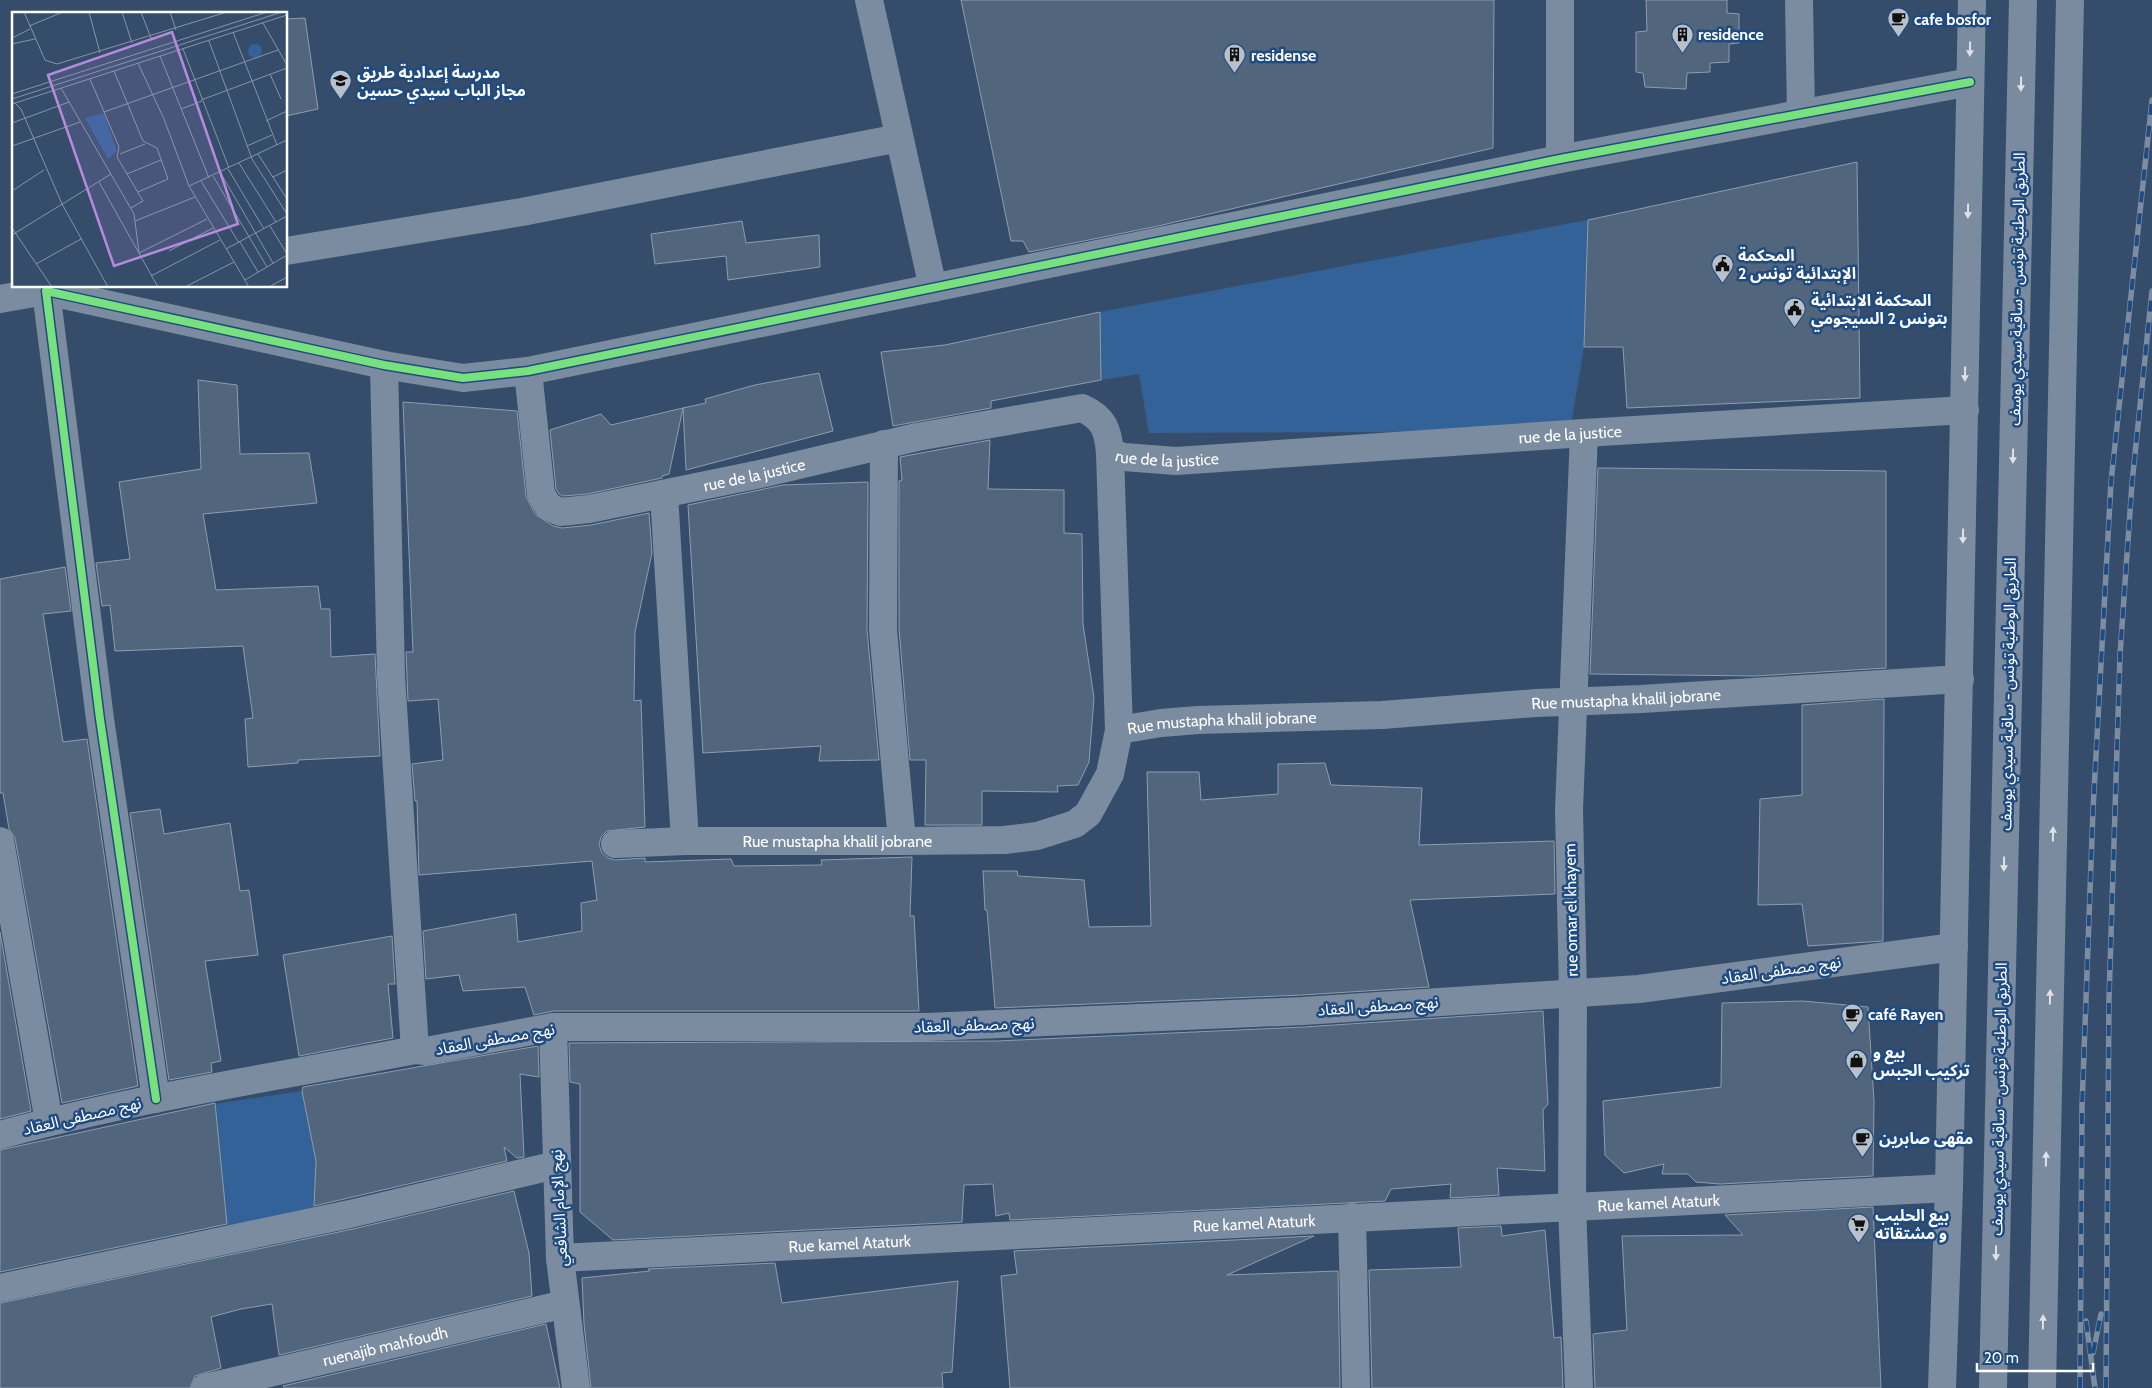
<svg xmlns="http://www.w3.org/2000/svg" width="2152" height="1388" font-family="Cabin,'Noto Sans Arabic',sans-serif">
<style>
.green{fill:#336298}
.building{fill:#51657c;stroke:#8e9daf}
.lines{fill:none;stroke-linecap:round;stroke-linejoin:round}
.minor{stroke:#7b8ca1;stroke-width:28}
.trunk{stroke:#7a8ba0;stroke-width:28}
.rail-casing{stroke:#7c8da1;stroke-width:5.5}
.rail{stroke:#1f4b81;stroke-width:4;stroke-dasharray:11;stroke-linecap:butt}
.cycleway-casing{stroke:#1f4b81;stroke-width:11}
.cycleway{stroke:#77e17e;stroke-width:8}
.oneway{fill:#dee2e8}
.oneway2{fill:#dee2e7}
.labels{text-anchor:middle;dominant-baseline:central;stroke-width:5;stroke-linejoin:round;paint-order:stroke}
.poi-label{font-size:16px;font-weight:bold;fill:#fff;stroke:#1f4b81;text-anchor:start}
.street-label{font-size:16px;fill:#fff;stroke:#1f4b81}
.inset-road{fill:none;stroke:#8694a6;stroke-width:1}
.view{fill:#b68bdc;fill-opacity:0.15;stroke:#b68bdc;stroke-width:2.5}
.inset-edge{fill:none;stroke:#fff;stroke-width:2.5}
</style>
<rect width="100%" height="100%" fill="#354d6b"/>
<g class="green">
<polygon points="1588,220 1584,347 1570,431 1149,433 1139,374 1101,380 1100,312"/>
<polygon points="302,1091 316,1161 314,1214 228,1234 215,1104"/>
</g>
<g class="building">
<polygon points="961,0 1494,0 1493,148 1158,226 1029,252 1023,241 1011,241"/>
<polygon points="1646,0 1727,0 1727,13 1739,14 1739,43 1729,44 1729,62 1710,63 1710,72 1687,73 1686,89 1645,87 1643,73 1636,72 1636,32 1647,31"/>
<polygon points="305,18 318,109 286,116 286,19"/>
<polygon points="1857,162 1860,398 1627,408 1623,347 1584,347 1588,220"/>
<polygon points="742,221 746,243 819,235 820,267 728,280 726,256 655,264 651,234"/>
<polygon points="1100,312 1101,380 991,401 991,408 893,426 881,352 945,345"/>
<polygon points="819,373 833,431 686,470 683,408 706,403 705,399 755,385"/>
<polygon points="198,380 237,385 240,454 309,453 317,503 203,514 216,590 318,586 321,609 330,609 331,657 375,654 380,756 298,760 298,763 248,767 245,719 253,718 243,646 115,651 110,605 102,606 96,563 130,559 119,482 201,469"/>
<polygon points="403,402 517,411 526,496 535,514 553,526 562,528 591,525 649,513 652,553 635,632 634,701 641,700 645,827 607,831 601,837 599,845 602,853 608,858 615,860 645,858 645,862 731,859 734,866 822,865 821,860 912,857 910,916 914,916 919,1011 553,1011 534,1015 525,987 463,991 459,975 426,979 423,931 516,914 518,942 582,931 581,903 597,900 592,861 419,875 417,801 415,801 412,764 443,760 438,699 408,701 406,652 413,652"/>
<polygon points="683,408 669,474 662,476 662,478 587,494 563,496 559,494 556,489 550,430 601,414 611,425"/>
<polygon points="990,440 988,489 1064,490 1064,533 1082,534 1083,624 1094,698 1089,762 1078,785 1057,786 1058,792 982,791 982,825 925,825 926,760 910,760 899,629 899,481 902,480 900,457"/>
<polygon points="1598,468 1886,471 1886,668 1756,676 1590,674"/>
<polygon points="868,482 867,630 879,760 819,761 821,746 703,753 688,505 783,485"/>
<polygon points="65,567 71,611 43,614 63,742 87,739 138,1086 62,1103 15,838 9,829 3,793 0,793 0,579"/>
<polygon points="1884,699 1883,941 1808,946 1802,904 1758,905 1760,799 1802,795 1802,705"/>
<polygon points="1325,763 1331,785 1422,788 1419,845 1554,841 1555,894 1410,900 1429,987 1302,995 995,1008 987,910 985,910 983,871 1017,871 1018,876 1084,880 1089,927 1151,926 1147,772 1199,772 1201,800 1278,794 1278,764"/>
<polygon points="160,809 164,834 230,823 240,891 249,890 258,955 205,961 221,1061 211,1063 212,1072 169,1080 130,813"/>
<polygon points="0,932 31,1111 0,1119"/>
<polygon points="392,936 395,984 388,984 393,1038 299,1056 283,955"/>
<polygon points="1803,1001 1868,1007 1874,1101 1873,1176 1720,1184 1696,1182 1688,1174 1662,1174 1664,1164 1624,1173 1605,1155 1603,1101 1721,1087 1722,1003"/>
<polygon points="1543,1011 1548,1104 1543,1110 1545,1171 1497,1168 1499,1195 1450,1198 1451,1184 1391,1189 1385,1201 1010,1220 1009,1213 996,1216 993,1184 964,1185 962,1222 613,1240 580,1212 580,1084 570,1082 569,1043 997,1041 1304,1027"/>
<polygon points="538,1046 539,1077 520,1074 524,1157 517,1158 504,1147 507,1161 314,1206 316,1161 302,1091 303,1087"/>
<polygon points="215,1103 227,1224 0,1272 0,1150"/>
<polygon points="514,1191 529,1253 532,1296 279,1355 272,1304 241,1309 211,1317 221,1368 195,1376 190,1388 0,1388 0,1303 353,1229"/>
<polygon points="1873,1207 1881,1388 1595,1388 1593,1334 1627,1330 1622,1236 1743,1235 1725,1215"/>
<polygon points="1501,1226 1502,1236 1545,1230 1554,1338 1561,1337 1563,1388 1372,1388 1369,1270 1461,1267 1458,1228"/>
<polygon points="1314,1236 1227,1275 1338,1271 1340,1388 1010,1388 1001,1276 1017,1274 1014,1251"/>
<polygon points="775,1263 782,1303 958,1281 952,1372 942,1373 943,1388 591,1388 584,1324 582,1278 650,1271 648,1269"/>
<polygon points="546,1324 560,1388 284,1388 283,1386"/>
</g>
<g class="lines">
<g class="minor">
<polyline points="869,0 933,288"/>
<polyline points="1560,0 1560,159"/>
<polyline points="1799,0 1801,114"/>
<polyline points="286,251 522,212 899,138"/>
<polyline points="0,299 63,288"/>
<polyline points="384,365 391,676 415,1050"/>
<path id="s1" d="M 528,371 L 541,494 L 548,506 L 560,512 L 589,509 L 760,474 L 917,437 L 1082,408 C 1104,418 1108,430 1110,453 L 1124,457 L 1176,461 L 1584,433 L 1965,410"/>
<polyline points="884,444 883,630 902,841"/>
<polyline points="1110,453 1119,730"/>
<path id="s2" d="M 664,494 L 685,841 L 902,841 L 1004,840 L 1037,836 L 1075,824 L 1088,814 L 1110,774 L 1119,730 L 1161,723 L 1198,720 L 1382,715 L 1536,703 L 1641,699 L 1960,679"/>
<polyline points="0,841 49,1122"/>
<polyline points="615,844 685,841"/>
<polyline points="553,1027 560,1258 576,1388"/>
<polyline points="156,1099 100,719 46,291 384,365 463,378 528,371 1560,159 1970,82"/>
<path d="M 0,1135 C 136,1098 276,1077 415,1050 L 426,1051 L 553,1027 L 927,1027 L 1303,1011 L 1639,989 L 1954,947"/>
<polyline points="1352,1217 1356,1388"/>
<path id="s3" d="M 560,1258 L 1949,1188"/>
<polyline points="0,1288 350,1214 556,1165"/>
<path id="s4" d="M 205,1388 L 565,1304"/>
<polyline points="1579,1388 1572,1206 1573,993 1569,810 1584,433"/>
<polyline points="1942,1388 1949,1188 1972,0"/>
</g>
<g class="trunk">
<polyline points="1993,1388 2023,0"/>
<polyline points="2042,1388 2070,0"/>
</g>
<defs>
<g id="rail">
<polyline points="2086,1321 2095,1388"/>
<polyline points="2093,1353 2101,1314"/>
<polyline points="2080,1388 2082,1107 2093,810 2111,482 2152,100"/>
<polyline points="2106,1388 2109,999 2120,655 2132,483 2152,291"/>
</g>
</defs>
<use href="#rail" class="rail-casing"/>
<use href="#rail" class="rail"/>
<defs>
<polyline id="cycleway" points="156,1099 100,719 46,291 384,365 463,378 528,371 1560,159 1970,82"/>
</defs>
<use href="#cycleway" class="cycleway-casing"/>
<use href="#cycleway" class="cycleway"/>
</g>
<defs><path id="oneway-solid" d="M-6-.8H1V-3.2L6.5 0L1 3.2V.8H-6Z" transform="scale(1.25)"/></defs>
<g class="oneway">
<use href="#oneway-solid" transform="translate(1970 49) rotate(91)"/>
<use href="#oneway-solid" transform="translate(1968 211) rotate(91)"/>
<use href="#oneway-solid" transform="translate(1965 374) rotate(91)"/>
<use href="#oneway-solid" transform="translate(1963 536) rotate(91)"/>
</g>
<g class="oneway2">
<use href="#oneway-solid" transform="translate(2021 84) rotate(91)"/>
<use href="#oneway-solid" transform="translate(2013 456) rotate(91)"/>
<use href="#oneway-solid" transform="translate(2053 834) rotate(-89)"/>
<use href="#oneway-solid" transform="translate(2004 864) rotate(91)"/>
<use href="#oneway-solid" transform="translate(2050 997) rotate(-89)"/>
<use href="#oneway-solid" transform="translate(2046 1159) rotate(-89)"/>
<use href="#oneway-solid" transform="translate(1996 1253) rotate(91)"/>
<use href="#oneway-solid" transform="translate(2043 1322) rotate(-89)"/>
</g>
<defs>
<symbol id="cafe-pin" viewBox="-11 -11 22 30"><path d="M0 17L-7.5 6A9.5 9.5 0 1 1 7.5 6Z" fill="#b8c1cb" stroke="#1f4b81"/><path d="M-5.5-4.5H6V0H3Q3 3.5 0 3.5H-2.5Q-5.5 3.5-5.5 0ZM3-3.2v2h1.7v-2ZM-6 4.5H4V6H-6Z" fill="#111"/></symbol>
<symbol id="building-pin" viewBox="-11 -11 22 30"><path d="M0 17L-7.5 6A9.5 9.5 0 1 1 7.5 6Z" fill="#b8c1cb" stroke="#1f4b81"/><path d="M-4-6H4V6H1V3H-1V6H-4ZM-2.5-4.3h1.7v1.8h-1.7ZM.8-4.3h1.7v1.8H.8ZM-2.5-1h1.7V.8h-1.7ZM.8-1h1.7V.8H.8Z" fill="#111"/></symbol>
<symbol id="school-pin" viewBox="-11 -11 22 30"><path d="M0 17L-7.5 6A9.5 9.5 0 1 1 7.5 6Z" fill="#b8c1cb" stroke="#1f4b81"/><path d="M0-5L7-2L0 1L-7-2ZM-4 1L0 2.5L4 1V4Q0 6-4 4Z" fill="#111"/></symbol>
<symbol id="civic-pin" viewBox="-11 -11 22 30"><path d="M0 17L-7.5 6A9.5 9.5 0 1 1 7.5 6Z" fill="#b8c1cb" stroke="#1f4b81"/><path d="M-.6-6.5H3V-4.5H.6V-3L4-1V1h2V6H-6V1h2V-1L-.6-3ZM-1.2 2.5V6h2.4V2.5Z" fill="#111"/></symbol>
<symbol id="shop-pin" viewBox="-11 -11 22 30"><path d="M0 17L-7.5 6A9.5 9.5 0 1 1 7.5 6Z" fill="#b8c1cb" stroke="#1f4b81"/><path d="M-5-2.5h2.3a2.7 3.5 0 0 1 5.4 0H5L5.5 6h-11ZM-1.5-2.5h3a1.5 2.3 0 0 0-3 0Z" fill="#111"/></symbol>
<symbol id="supermarket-pin" viewBox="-11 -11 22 30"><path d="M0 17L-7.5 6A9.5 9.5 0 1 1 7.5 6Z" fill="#b8c1cb" stroke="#1f4b81"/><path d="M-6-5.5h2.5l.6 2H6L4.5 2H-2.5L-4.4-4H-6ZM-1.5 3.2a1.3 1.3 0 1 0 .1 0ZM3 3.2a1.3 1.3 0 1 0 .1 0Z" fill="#111"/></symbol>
</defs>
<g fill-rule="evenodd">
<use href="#cafe-pin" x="1886" y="6" width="25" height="34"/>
<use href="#building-pin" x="1670" y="22" width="25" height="34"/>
<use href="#building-pin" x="1222" y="42" width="25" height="34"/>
<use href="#school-pin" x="328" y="68" width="25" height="34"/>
<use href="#civic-pin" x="1710" y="252" width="25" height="34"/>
<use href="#civic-pin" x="1782" y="296" width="25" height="34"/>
<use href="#cafe-pin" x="1840" y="1002" width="25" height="34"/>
<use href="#shop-pin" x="1844" y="1048" width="25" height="34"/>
<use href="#cafe-pin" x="1850" y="1126" width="25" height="34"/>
<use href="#supermarket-pin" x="1846" y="1212" width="25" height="34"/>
</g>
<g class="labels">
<g class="poi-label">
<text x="1914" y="19">cafe bosfor</text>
<text x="1698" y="34">residence</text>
<text x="1251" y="55">residense</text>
<text x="357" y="72">مدرسة إعدادية طريق<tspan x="357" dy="18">مجاز الباب سيدي حسين</tspan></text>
<text x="1738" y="255">المحكمة<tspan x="1738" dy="18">الإبتدائية تونس 2</tspan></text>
<text x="1811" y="300">المحكمة الابتدائية<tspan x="1811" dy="18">بتونس 2 السيجومي</tspan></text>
<text x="1868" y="1014">café Rayen</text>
<text x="1873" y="1052">بيع و<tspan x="1873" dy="18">تركيب الجبس</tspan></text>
<text x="1879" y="1138">مقهى صابرين</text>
<text x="1875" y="1215">بيع الحليب<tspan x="1875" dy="18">و مشتقاته</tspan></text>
</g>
<g class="street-label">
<text transform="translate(2017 289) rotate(-89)">الطريق الوطنية تونس - ساقية سيدي يوسف</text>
<text stroke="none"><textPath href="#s1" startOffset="1202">rue de la justice</textPath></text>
<text stroke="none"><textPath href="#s1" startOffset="798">rue de la justice</textPath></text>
<text stroke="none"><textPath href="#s1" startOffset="349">rue de la justice</textPath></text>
<text transform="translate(2008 694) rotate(-89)">الطريق الوطنية تونس - ساقية سيدي يوسف</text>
<text stroke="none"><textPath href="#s2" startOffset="1355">Rue mustapha khalil jobrane</textPath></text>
<text stroke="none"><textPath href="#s2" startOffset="950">Rue mustapha khalil jobrane</textPath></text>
<text stroke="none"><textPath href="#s2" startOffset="500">Rue mustapha khalil jobrane</textPath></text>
<text transform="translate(1571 910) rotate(-91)">rue omar el khayem</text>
<text transform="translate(1781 970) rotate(-8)">نهج مصطفى العقاد</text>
<text transform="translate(1378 1006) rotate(-4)">نهج مصطفى العقاد</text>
<text transform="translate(974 1025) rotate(-2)">نهج مصطفى العقاد</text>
<text transform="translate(495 1039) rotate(-10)">نهج مصطفى العقاد</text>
<text transform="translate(1999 1099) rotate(-89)">الطريق الوطنية تونس - ساقية سيدي يوسف</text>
<text transform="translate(82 1116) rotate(-13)">نهج مصطفى العقاد</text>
<text stroke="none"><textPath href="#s3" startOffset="1100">Rue kamel Ataturk</textPath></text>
<text transform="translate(559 1208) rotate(-93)">نهج الإمام الشافعي</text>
<text stroke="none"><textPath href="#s3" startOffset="695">Rue kamel Ataturk</textPath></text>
<text stroke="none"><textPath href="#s3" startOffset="290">Rue kamel Ataturk</textPath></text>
<text stroke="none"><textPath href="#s4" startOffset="185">ruenajib mahfoudh</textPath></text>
</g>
</g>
<g transform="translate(12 12)">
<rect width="275" height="275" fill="#354d6b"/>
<path d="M236 39a7 7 0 1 1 14 0a7 7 0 1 1-14 0ZM 92,101 L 105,139 L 96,147 L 73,106 Z" fill="#336298"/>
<path class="inset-road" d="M 12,0 L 33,48 L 45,52 L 215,0M 77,0 L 88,41M 110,0 L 120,31M 129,0 L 139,26M 158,0 L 164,18M 251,11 L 275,53M 17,14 L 51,0M 221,20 L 265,133M 0,26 L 18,17M 197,29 L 240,147 L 275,202M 0,32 L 23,27M 171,37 L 217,156M 148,44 L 197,166M 126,51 L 152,107 L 177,174 L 237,275M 102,59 L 131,129 L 145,136 L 156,167 L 126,180M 258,62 L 269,87M 78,67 L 107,135 L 105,145 L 131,189 L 119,196M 49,76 L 122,202 L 127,241 L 195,207M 0,82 L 255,0M 0,87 L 270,0M 189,88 L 275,56M 3,91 L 9,97 L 50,192 L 96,275M 0,92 L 275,3M 169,97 L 190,89M 92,100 L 266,38M 254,109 L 275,99M 0,111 L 57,90M 0,134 L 68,110M 235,134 L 260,123M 108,142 L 133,132M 246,142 L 275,187M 227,151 L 264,210M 216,157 L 252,217M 208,160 L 261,251M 115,162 L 149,148M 201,164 L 255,255M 261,165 L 275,158M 189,169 L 227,231M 87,170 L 146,275M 177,174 L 275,128M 0,179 L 32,158M 123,209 L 183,185M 258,214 L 275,242M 0,216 L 40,275M 0,223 L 99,162M 228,230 L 246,260M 214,237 L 275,204M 157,239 L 201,216M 24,252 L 69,227M 139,264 L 208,228M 233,268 L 275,243M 173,275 L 222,250M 257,275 L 275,265"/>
<path class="view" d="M 160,20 L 226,212 L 102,254 L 36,63 Z"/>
<rect width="275" height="275" class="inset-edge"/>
</g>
<path d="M1977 1363v8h116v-8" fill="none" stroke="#ffffff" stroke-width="2.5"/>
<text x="1984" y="1363" font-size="15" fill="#ffffff" stroke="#1f4b81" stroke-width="4" paint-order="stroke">20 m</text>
</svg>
